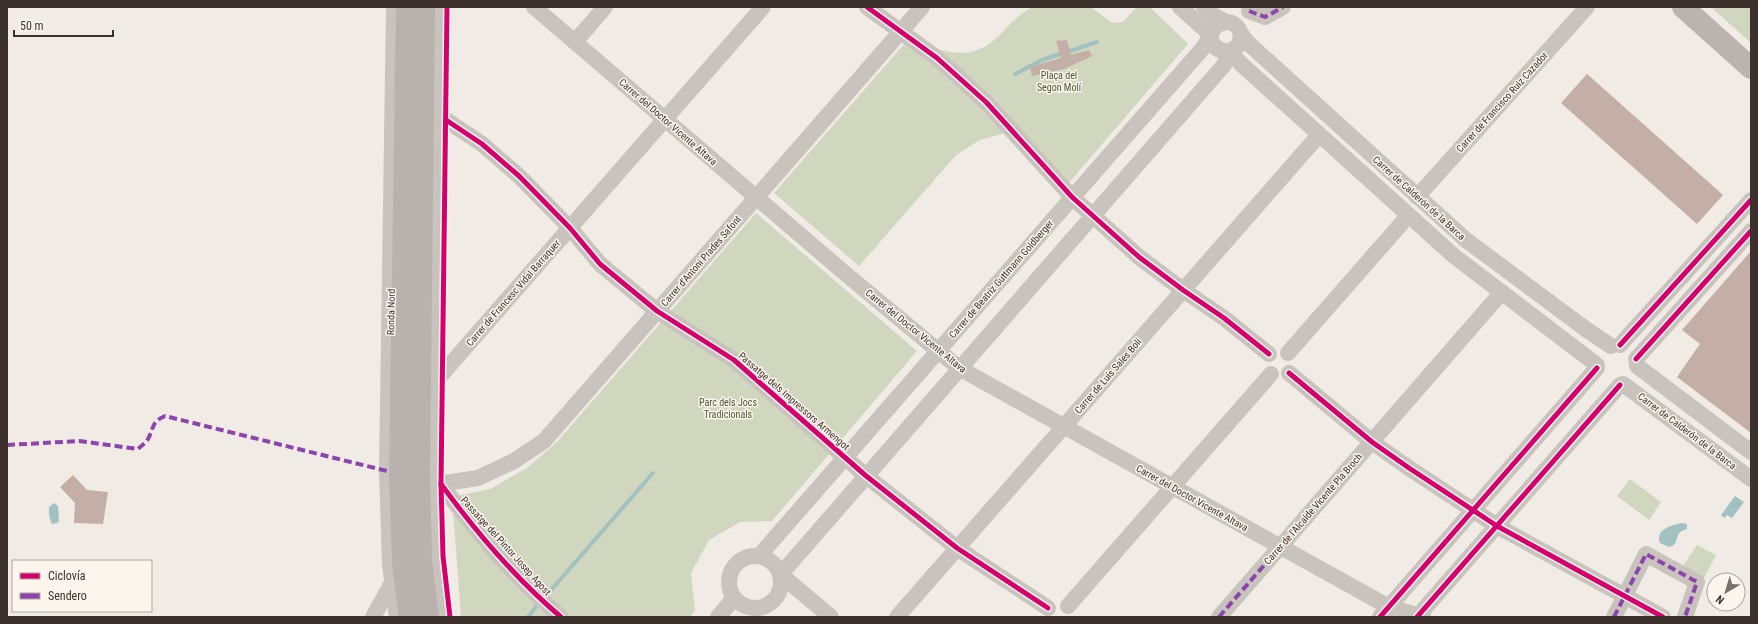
<svg xmlns="http://www.w3.org/2000/svg" width="1758" height="624" font-family="'Roboto Condensed',sans-serif">
<style>
.green{fill:#d1d6bf}
.water{fill:#a1c2c1}
.lines{fill:none;stroke-linecap:round;stroke-linejoin:round}
.stream{stroke:#a1c2c1;stroke-width:4}
.building{fill:#c3afa7}
.street{stroke:#c9c3be;stroke-width:16}
.secondary{stroke:#bab3ae;stroke-width:22}
.primary{stroke:#b8b1ad;stroke-width:22}
.quiet{stroke:#8e44ad;stroke-width:4;stroke-dasharray:8 4;stroke-linecap:butt}
.cycleway-casing{stroke:#fbf5ee;stroke-width:8}
.cycleway{stroke:#d6006c;stroke-width:5}
.labels{text-anchor:middle;dominant-baseline:central;stroke-width:3;stroke-linejoin:round;paint-order:stroke}
.park-label{font-size:10px;fill:#4a5a2e;stroke:#fbf5ee}
.street-label{font-size:10px;fill:#3b302b;stroke:#fbf5ee}
</style>
<rect width="100%" height="100%" fill="#f0ebe5"/>
<g class="green">
<path d="M 1033,7 L 1091,7 L 1112,23 L 1123,22 L 1137,7 L 1150,7 L 1188,44 L 1061,192 L 1006,133 L 980,140 L 956,155 L 859,266 L 774,193 L 912,35 C 935,52 968,62 993,41 C 1006,30 1016,14 1033,7 Z"/>
<polygon points="1711,7 1751,7 1751,43"/>
<polygon points="756,213 917,351 772,521 740,522 709,540 691,573 695,611 690,617 461,617 452,497 490,489 527,468 556,443"/>
<polygon points="1630,479 1661,502 1649,520 1617,496"/>
<polygon points="1697,545 1716,555 1704,578 1683,566"/>
</g>
<g class="water">
<polygon points="1735,496 1744,502 1732,518 1727,515 1725,518 1721,515"/>
<path d="M 54,503 L 58,506 L 59,521 L 57,523 L 52,524 C 49,519 49,513 49,507 Z"/>
<path d="M 1682,523 L 1687,524 L 1687,529 L 1680,532 C 1675,539 1678,545 1669,547 L 1660,543 C 1655,529 1672,525 1682,523 Z"/>
</g>
<g class="lines">
<g class="stream">
<polyline points="1070,51 1097,42"/>
<polyline points="1015,74 1042,60 1060,54"/>
<polyline points="545,597 653,473"/>
<polyline points="528,617 540,602"/>
</g>
</g>
<g class="building">
<polygon points="1067,40 1071,55 1089,50 1092,56 1064,69 1032,76 1030,67 1061,58 1056,41"/>
<polygon points="1587,74 1723,195 1697,224 1561,103"/>
<polygon points="1751,251 1751,433 1677,377 1700,344 1682,330"/>
<polygon points="73,475 87,490 108,492 103,524 74,523 75,503 60,487"/>
</g>
<g class="lines">
<g class="street">
<polyline points="394,7 387,471 390,565 397,617"/>
<polyline points="438,7 432,485 434,561 441,617"/>
<polyline points="534,7 847,275 959,368 1389,607 1423,617"/>
<polyline points="867,7 937,58 986,102 1072,197 1139,257 1183,290 1224,318 1269,354"/>
<polyline points="1180,7 1210,34"/>
<polyline points="1204,7 1213,15 1224,21"/>
<polyline points="1249,11 1265,17 1283,7"/>
<polyline points="1241,34 1248,43 1466,240 1587,330 1611,346"/>
<polyline points="575,42 605,7"/>
<polyline points="1231,52 1240,63 1454,256 1597,365"/>
<polyline points="446,120 482,144 519,176 570,228 600,264 657,311 734,360 865,475 957,548 1048,608"/>
<polyline points="1417,197 1587,7"/>
<polyline points="1620,345 1751,200"/>
<polyline points="1288,353 1408,216"/>
<polyline points="1636,359 1751,231"/>
<polyline points="1637,366 1751,452"/>
<polyline points="1289,373 1372,442 1409,468 1497,526 1663,617"/>
<polyline points="434,375 442,374 763,7"/>
<polyline points="1623,384 1751,479"/>
<path d="M 441,484 C 476,532 516,579 561,617"/>
<polyline points="432,485 478,478 514,461 544,441 922,7"/>
<path d="M 759,556 L 1203,48 L 1210,37 L 1215,26 C 1227,20 1236,20 1241,34 L 1239,45 L 1229,52 C 1218,51 1213,47 1210,37"/>
<circle cx="755" cy="582" r="26"/>
<polyline points="781,574 1224,65 1229,52"/>
<polyline points="781,575 831,617"/>
<polyline points="1068,606 1271,374"/>
<polyline points="373,617 393,581"/>
<polyline points="718,617 734,598"/>
<polyline points="897,617 1319,135"/>
<polyline points="1219,617 1502,292"/>
<polyline points="1380,617 1597,368"/>
<polyline points="1417,617 1620,385"/>
<polyline points="1614,617 1646,554 1697,582 1685,617"/>
</g>
<polyline class="secondary" points="1683,7 1751,68"/>
<g class="primary">
<polyline points="407,7 400,472 403,564 410,617"/>
<polyline points="424,7 419,473 421,562 428,617"/>
</g>
<g class="quiet">
<polyline points="1249,11 1265,17 1283,7"/>
<path d="M 7,445 L 79,441 L 138,449 C 141,446 146,443 148,439 C 154,428 151,422 165,416 L 387,471"/>
<polyline points="1219,617 1280,547"/>
<polyline points="1614,617 1646,554 1697,582 1685,617"/>
</g>
<defs>
<g id="cycleway">
<polyline points="447,7 441,484 443,556 450,617"/>
<polyline points="867,7 937,58 986,102 1072,197 1139,257 1183,290 1224,318 1269,354"/>
<polyline points="446,120 482,144 519,176 570,228 600,264 657,311 734,360 865,475 957,548 1048,608"/>
<polyline points="1620,345 1751,200"/>
<polyline points="1636,359 1751,231"/>
<polyline points="1289,373 1372,442 1409,468 1497,526 1663,617"/>
<path d="M 441,484 C 476,532 516,579 561,617"/>
<polyline points="1380,617 1597,368"/>
<polyline points="1417,617 1620,385"/>
</g>
</defs>
<use href="#cycleway" class="cycleway-casing"/>
<use href="#cycleway" class="cycleway"/>
</g>
<g class="labels">
<g class="park-label">
<text x="1059" y="75">Plaça del<tspan x="1059" dy="12">Segon Molí</tspan></text>
<text x="728" y="402">Parc dels Jocs<tspan x="728" dy="12">Tradicionals</tspan></text>
</g>
<g class="street-label">
<text transform="translate(1502 102) rotate(-48)">Carrer de Francisco Ruiz Cazador</text>
<text transform="translate(668 122) rotate(41)">Carrer del Doctor Vicente Altava</text>
<text transform="translate(1419 198) rotate(42)">Carrer de Calderón de la Barca</text>
<text transform="translate(701 261) rotate(-49)">Carrer d'Antoni Prades Safont</text>
<text transform="translate(1001 279) rotate(-49)">Carrer de Beatriz Guttmann Goldberger</text>
<text transform="translate(513 293) rotate(-49)">Carrer de Francesc Vidal Barraquer</text>
<text transform="translate(391 312) rotate(-89)">Ronda Nord</text>
<text transform="translate(916 331) rotate(39)">Carrer del Doctor Vicente Altava</text>
<text transform="translate(1108 376) rotate(-49)">Carrer de Luís Sales Boli</text>
<text transform="translate(794 401) rotate(41)">Passatge dels Impressors Armengot</text>
<text transform="translate(1687 431) rotate(37)">Carrer de Calderón de la Barca</text>
<text transform="translate(1192 498) rotate(29)">Carrer del Doctor Vicente Altava</text>
<text transform="translate(1313 509) rotate(-49)">Carrer de l'Alcalde Vicente Pla Broch</text>
<text transform="translate(506 546) rotate(48)">Passatge del Pintor Josep Agost</text>
</g>
</g>
<rect width="1758" height="624" fill="none" stroke="#3b302b" stroke-width="16"/>
<rect x="12" y="560" width="140" height="52" fill="#fbf5ee" stroke="#aea6a0"/>
<rect x="20" y="573" width="20" height="6" fill="#d6006c" stroke="#aea6a0"/>
<text x="48" y="580" font-size="12" fill="#3b302b">Ciclovía</text>
<rect x="20" y="593" width="20" height="6" fill="#8e44ad" stroke="#aea6a0"/>
<text x="48" y="600" font-size="12" fill="#3b302b">Sendero</text>
<g transform="translate(1726 592) rotate(218)"><circle r="19" fill="#fbf5ee" stroke="#aea6a0"/>
<path d="M0-3L7 15L0 10L-7 15Z" fill="#7a716c"/>
<text y="-6" font-size="11" font-weight="bold" text-anchor="middle" fill="#3b302b">N</text>
</g>
<path d="M14 30v6h99v-6" fill="none" stroke="#3b302b" stroke-width="2"/>
<text x="20" y="30" font-size="12" fill="#3b302b" stroke="#fbf5ee" stroke-width="3" paint-order="stroke">50 m</text>
</svg>
